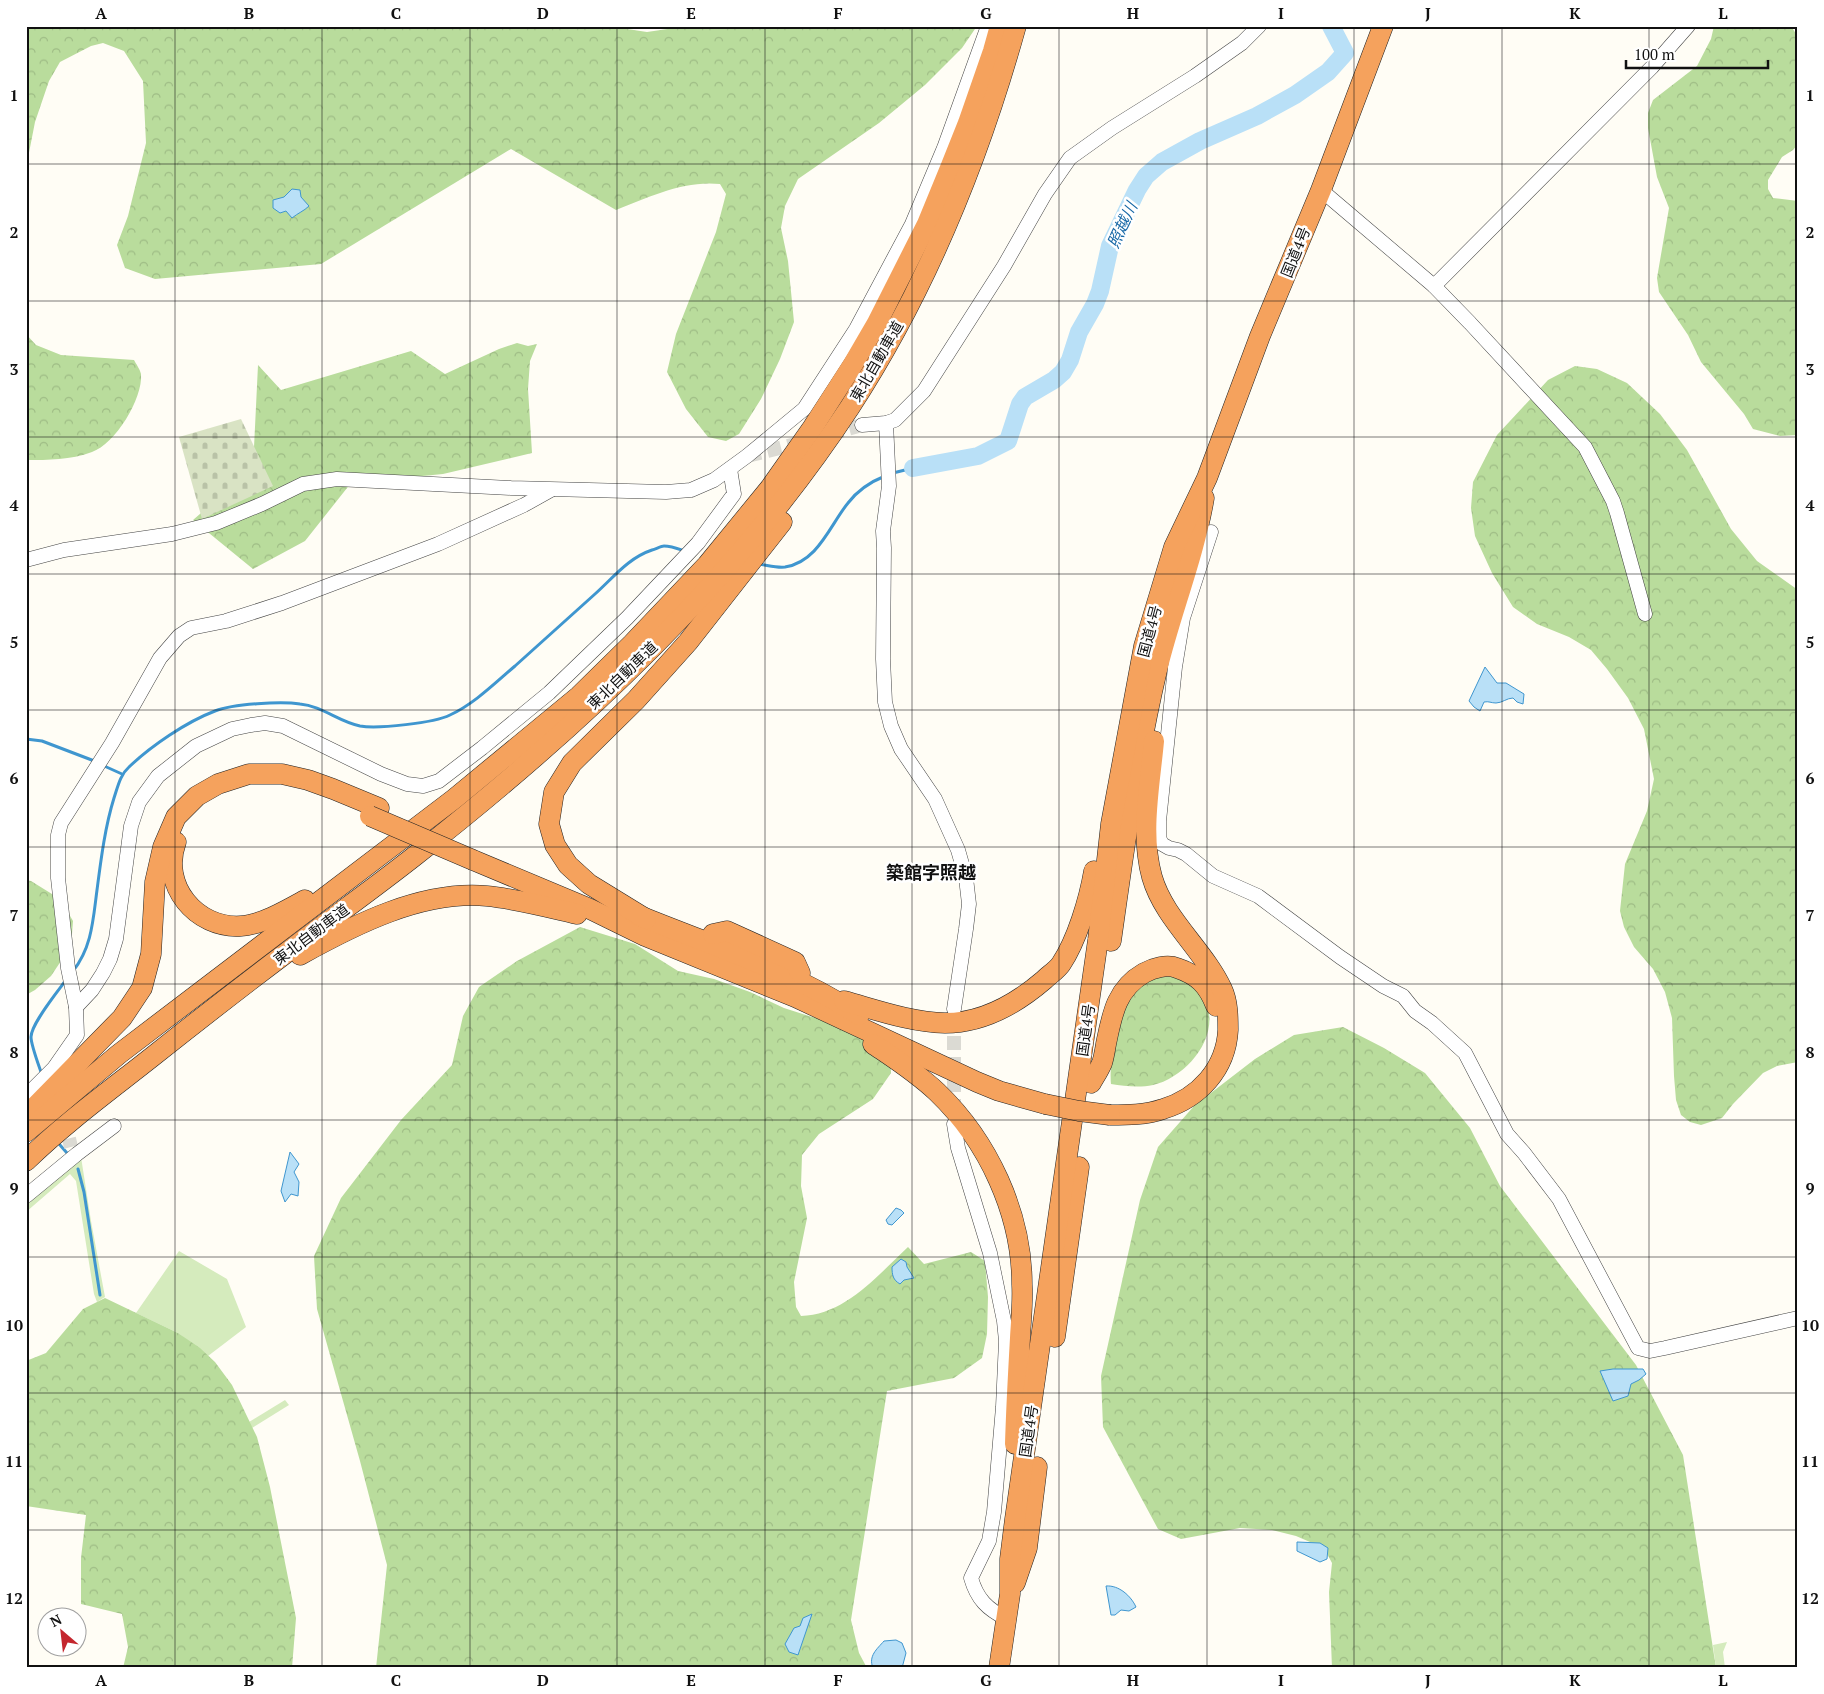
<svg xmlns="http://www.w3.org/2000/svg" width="1824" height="1694" font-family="'PT Serif','Noto Sans JP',serif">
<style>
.grass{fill:#d5ebbd}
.forest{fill:url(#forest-crowns)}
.cemetery{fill:url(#cemetery-stones)}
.water{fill:#b9e0f7;stroke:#3f96cf}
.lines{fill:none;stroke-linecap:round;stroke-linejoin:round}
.stream{stroke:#3f96cf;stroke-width:3}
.river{stroke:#b9e0f7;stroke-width:18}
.minor-tunnel{stroke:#dbdad3;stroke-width:14;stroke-dasharray:14 7;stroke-linecap:butt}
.minor-casing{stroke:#444;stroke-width:15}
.highway-casing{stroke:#222;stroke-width:21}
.minor{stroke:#fff;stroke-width:14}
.highway{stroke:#f5a25d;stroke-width:20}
.highway-bridge-casing{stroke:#222;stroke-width:21;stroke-linecap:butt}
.highway-bridge{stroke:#f5a25d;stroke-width:20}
.grid{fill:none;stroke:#111;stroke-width:1;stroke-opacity:0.55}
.labels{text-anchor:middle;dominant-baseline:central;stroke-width:5;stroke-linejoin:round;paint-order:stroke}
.street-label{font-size:15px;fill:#111;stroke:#fff}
.water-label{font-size:16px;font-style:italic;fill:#1768a6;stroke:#fff}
.quarter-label{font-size:18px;font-weight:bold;fill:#111;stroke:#fff}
.neatline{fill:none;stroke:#111;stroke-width:2}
.grid-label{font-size:16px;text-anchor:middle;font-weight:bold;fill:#111}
</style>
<defs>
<pattern id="forest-crowns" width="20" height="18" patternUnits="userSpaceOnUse" patternTransform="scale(1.25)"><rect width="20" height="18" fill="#b9dc9c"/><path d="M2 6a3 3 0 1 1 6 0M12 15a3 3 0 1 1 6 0" fill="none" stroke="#9ebc85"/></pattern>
<pattern id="cemetery-stones" width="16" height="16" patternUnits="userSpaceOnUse" patternTransform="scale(1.25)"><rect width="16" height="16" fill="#d9e3c4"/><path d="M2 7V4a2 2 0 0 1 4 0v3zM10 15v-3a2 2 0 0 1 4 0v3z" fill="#b9c2a7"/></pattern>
</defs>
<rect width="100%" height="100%" fill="#fffdf5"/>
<g class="grass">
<polygon points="81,1157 91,1221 105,1297 97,1302 94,1294 76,1181 70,1174 26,1212 26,1200"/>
<polygon points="179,1251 227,1279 246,1327 208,1356 178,1333 136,1313"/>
<polygon points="285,1400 289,1405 252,1428 249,1422"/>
<polygon points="1727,1642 1723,1652 1725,1668 1716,1668 1713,1645"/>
</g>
<g class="forest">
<path d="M 26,26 L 607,26 L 647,32 L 688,26 L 977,26 L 962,48 L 925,85 L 879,123 L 798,179 L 785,206 L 781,228 L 788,261 L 794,322 L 780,359 L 761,399 L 739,434 L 726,441 L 708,437 L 686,409 L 667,372 L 676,334 L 716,232 L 726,194 L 720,184 C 684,180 649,197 616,210 L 511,149 L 321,264 L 155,279 L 125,268 L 117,245 L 128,216 L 146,143 L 143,81 L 124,51 L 103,43 L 91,46 L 60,62 L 49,81 L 35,122 L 26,168 Z"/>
<polygon points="1714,26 1791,26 1798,37 1798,144 1793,150 1782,157 1768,180 1768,189 1773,198 1798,201 1798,435 1780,436 1753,429 1744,414 1701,362 1688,335 1659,292 1657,278 1669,208 1657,177 1648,128 1648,113 1653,100 1697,66 1711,39"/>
<path d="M 26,334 L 36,345 L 61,355 L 134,360 C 136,364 140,369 141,374 C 143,399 115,444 92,452 C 70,460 49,460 26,460 Z"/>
<polygon points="517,343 528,346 537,344 530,361 528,389 532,453 443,474 351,483 305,541 253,569 193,520 253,468 258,365 281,390 411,351 445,374 499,349"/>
<polygon points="1575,366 1597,369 1627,383 1660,414 1687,450 1731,529 1757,561 1798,590 1798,1062 1777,1066 1763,1073 1733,1104 1722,1118 1701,1125 1690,1122 1681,1115 1676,1100 1674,1076 1672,1018 1665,992 1653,969 1634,947 1624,927 1620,911 1625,864 1647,811 1654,779 1644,729 1628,698 1607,669 1591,650 1569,637 1537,624 1513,607 1492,573 1475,536 1471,508 1473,482 1497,435 1548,380"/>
<polygon points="26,880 31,881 60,899 73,921 71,946 51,976 35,990 26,995"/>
<path d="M 580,927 L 635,944 L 678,971 L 714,979 L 750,992 L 784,1008 L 812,1017 L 859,1024 L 890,1050 L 891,1073 L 873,1099 L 819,1134 L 802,1155 L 801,1186 L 807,1218 L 794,1282 L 796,1307 L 801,1316 C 845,1315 878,1275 908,1247 L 924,1264 L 971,1252 L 985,1261 L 988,1297 L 987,1334 L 982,1358 L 954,1378 L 887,1391 L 851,1620 L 859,1653 L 867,1668 L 376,1668 L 387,1565 L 360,1461 L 317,1309 L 314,1256 L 341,1198 L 401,1120 L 452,1065 L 463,1016 L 479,987 L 517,961 Z"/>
<path d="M 1155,975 L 1186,978 C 1193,986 1204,996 1207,1005 C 1219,1039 1185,1078 1153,1085 C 1139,1088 1124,1086 1111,1084 C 1109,1071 1116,1013 1122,1003 C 1126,996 1148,981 1155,975 Z"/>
<polygon points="1343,1027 1384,1048 1425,1073 1470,1128 1500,1186 1636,1365 1683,1455 1716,1668 1332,1668 1329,1592 1332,1563 1324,1548 1296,1536 1272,1530 1240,1528 1181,1539 1158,1529 1103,1427 1101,1376 1140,1200 1158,1147 1194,1106 1255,1059 1294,1035"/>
<polygon points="105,1298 178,1333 200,1348 215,1362 232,1385 257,1437 270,1487 296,1618 292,1668 262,1668 261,1666 257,1668 123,1668 128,1647 122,1614 81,1604 81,1558 86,1515 26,1506 26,1361 46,1353 83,1309"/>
</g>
<polygon class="cemetery" points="241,419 273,486 202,519 179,437"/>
<g class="water">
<path d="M 292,189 L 300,190 L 301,197 L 309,206 C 304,211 298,213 292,218 L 286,211 L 280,213 L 273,208 L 273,200 L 284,197 Z"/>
<path d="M 1485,667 L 1497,683 L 1506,683 L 1524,694 L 1523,704 L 1517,702 L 1513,698 C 1507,698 1502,703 1496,703 C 1491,703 1489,701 1484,702 L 1480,711 L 1474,707 L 1469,701 Z"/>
<polygon points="290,1152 299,1164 294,1172 299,1182 298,1196 291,1194 285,1202 281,1191"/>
<polygon points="896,1208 901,1210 904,1213 892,1225 888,1224 886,1220"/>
<path d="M 901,1259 L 906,1262 L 907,1267 L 914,1278 L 904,1280 L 900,1284 C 893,1280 892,1275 892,1267 Z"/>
<polygon points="1613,1369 1643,1369 1646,1374 1639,1380 1631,1384 1628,1396 1613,1401 1600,1371"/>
<polygon points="1297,1542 1320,1543 1328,1548 1327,1559 1320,1562 1297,1551"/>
<path d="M 1106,1586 C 1119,1585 1131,1596 1136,1607 L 1129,1611 L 1121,1610 L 1115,1615 L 1111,1615 Z"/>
<polygon points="812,1614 798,1655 789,1652 785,1644 794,1628 800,1626 803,1618"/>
<path d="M 896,1640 L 902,1643 L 906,1653 L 902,1668 L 873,1668 C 868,1656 877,1649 884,1641 Z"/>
</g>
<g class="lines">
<g class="stream">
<polyline points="893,473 913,468"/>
<path d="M 758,564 C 767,565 776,568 785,567 C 818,562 830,525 848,503 C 858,490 870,482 885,476"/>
<polyline points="26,739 42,741 97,762"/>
<polyline points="102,765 122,774"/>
<path d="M 73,971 C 92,947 93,920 97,890 C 101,859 105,827 114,798 C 118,786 120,775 129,767 C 151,746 186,722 215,711 C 233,704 281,701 300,704 C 322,706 339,722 360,726 C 378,729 434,723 450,715 C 474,704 495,683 515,666 C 542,642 568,618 595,594 C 613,578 628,558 652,550 C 656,549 661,546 664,546 C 671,546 679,549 685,551"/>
<path d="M 42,1075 C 39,1066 31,1045 31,1037 C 31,1024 58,991 66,980"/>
<polyline points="60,1145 67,1153"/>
<polyline points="78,1169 84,1192 100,1295"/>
</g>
<polyline class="river" points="913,468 978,456 1008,441 1020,404 1025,397 1054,380 1063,372 1070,360 1079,332 1095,304 1100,291 1110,246 1137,190 1146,176 1162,162 1200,141 1257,116 1295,95 1328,72 1345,53 1331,26"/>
<g class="minor-tunnel">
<polyline points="829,434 862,425"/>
<polyline points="747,456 804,442"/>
<polyline points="954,1015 954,1114"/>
<polyline points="64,1118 71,1147"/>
</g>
<defs>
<g id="minor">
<polyline points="1321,190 1434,286 1470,323 1585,447 1613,501 1617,513 1645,614"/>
<polyline points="1434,286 1652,67 1688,26"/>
<polyline points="886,423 889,486 883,531 884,548 883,659 885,702 891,726 901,749 935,799 958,850 966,878 969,904 966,929 954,1009"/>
<polyline points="862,425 886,423 895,420 924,391 1004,266 1045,194 1070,158 1112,128 1195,76 1242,43 1259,26"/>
<polyline points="1211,532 1183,618 1175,667 1159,821 1159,838 1162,844 1169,848 1178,850 1186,854 1213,876 1258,896 1340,957 1383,986 1403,996 1415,1011 1432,1023 1465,1053 1507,1134 1524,1153 1559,1199 1638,1348 1650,1351 1665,1348 1798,1318"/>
<polyline points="26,560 64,550 172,534 216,523 262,504 303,484 337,479 511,488 666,492 691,490 714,480 747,456 804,409 856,329 912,224 944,148 988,26"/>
<polyline points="76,1007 92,990 103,973 110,959 116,939 131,826 139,802 158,776 196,746 232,729 251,725 265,723 283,726 381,774 407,784 423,786 439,781 482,748 549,693 627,618 698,543 734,494 730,469"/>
<polyline points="26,1096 54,1068 77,1035 76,1007 68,968 58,878 58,835 61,823 112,743 160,658 179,636 191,628 226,621 282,603 438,544 524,505 551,490"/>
<path d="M 954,1124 L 958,1148 L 990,1253 L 1004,1321 L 1006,1341 L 1003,1407 L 994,1512 L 989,1541 L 971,1578 C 977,1599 987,1609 1007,1619"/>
<polyline points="26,1196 77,1154 114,1126"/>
</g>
<g id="highway">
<path d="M 176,842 C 160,885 196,929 241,926 C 261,925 287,910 305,900"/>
<polyline points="473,860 590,909 645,936 795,997 977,1082 999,1091 1045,1104"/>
<path d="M 635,914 C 711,945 790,970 859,1015"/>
<polyline points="646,919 589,884 568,865 555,845 549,824 554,792 572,763 636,700 688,642 782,522"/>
<polyline points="713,934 727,931 795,962 800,973"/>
<path d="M 1111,941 C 1124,850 1136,759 1157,670 C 1171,612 1194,557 1204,498"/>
<path d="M 300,955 C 354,925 422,890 487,896 C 517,899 547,907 577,914"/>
<path d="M 844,1001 C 877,1010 910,1022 945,1023 C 983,1023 1016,1004 1044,980 C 1049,975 1057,970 1061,964 C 1077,940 1089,900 1094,871"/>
<path d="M 873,1044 C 895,1059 917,1073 937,1092 C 988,1141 1022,1213 1022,1285 C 1023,1302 1021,1320 1020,1338 C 1018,1373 1016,1409 1015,1444"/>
<path d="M 1091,1083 C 1095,1076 1099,1070 1102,1063 C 1104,1057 1105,1050 1106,1044 C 1112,1015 1116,989 1144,973 C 1153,968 1167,964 1177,968 C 1198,975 1208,985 1216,1006"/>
<path d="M 1110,1115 C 1127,1115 1146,1115 1163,1109 C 1199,1098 1226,1069 1228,1030 C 1228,1017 1228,1002 1222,989 C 1204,950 1164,919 1152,877 C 1140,834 1150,785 1154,741"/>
<polyline points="26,1116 122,1018 142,988 151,954 155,882 163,847 176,817 197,796 218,784 249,774 282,774 308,780 333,789 379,808"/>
<polyline points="26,1132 119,1054 454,799 522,743 579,696 632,644 707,565 770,488 813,427 852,366 877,323 927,224 950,168 968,123 993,51 1000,26"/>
<path d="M 26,1161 C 65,1123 109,1091 152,1057 C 196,1022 241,987 286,953 C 329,920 373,889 416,855 C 579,727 735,582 850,407 C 925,292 979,159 1016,26"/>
<polyline points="1055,1337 1079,1167"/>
<polyline points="1015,1583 1027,1548 1037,1467"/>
<polyline points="999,1668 1010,1594 1010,1559 1015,1519 1098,940 1111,824 1144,646 1174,547 1207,478 1260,336 1321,190 1383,26"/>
</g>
</defs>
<use href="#minor" class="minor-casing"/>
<use href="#highway" class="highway-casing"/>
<use href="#minor" class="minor"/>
<use href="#highway" class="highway"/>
<defs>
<g id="highway-bridge">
<polyline points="370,816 473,860"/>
<polyline points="1045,1104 1079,1111 1110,1115"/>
</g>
</defs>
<use href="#highway-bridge" class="highway-bridge-casing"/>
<use href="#highway-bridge" class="highway-bridge"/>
</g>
<path class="grid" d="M 175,26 L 175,1668M 322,26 L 322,1668M 470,26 L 470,1668M 617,26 L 617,1668M 765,26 L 765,1668M 912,26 L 912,1668M 1059,26 L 1059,1668M 1207,26 L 1207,1668M 1354,26 L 1354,1668M 1502,26 L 1502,1668M 1649,26 L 1649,1668M 26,164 L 1798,164M 26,301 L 1798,301M 26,437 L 1798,437M 26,574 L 1798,574M 26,710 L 1798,710M 26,847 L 1798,847M 26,984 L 1798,984M 26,1120 L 1798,1120M 26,1257 L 1798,1257M 26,1393 L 1798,1393M 26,1530 L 1798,1530"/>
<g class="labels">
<g class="street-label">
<text transform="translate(1295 252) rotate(-68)">国道4号</text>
<text transform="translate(876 361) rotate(-60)">東北自動車道</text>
<text transform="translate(1149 631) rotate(-75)">国道4号</text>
<text transform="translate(622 675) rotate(-44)">東北自動車道</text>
<text transform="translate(311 934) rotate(-37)">東北自動車道</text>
<text transform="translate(1085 1030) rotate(-82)">国道4号</text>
<text transform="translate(1028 1431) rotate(-82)">国道4号</text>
</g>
<g class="water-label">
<text transform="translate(1122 225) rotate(-65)">照越川</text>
</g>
<g class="quarter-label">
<text x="931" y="872">築館字照越</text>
</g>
</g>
<rect width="1824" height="1694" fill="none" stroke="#ffffff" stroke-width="55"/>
<g transform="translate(62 1632) rotate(332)"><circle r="24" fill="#ffffff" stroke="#a0a0a0"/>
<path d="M0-4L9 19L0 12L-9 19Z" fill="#c4262e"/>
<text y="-8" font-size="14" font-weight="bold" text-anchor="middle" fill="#111111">N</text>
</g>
<path d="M1626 60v8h142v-8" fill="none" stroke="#111111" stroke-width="2.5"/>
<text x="1634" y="60" font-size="15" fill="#111111" stroke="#ffffff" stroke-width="4" paint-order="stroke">100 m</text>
<rect x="28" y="28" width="1768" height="1638" class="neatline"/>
<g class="grid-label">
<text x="101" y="19">A</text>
<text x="249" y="19">B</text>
<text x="396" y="19">C</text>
<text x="543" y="19">D</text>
<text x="691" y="19">E</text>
<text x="838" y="19">F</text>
<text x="986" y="19">G</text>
<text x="1133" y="19">H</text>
<text x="1281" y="19">I</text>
<text x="1428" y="19">J</text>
<text x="1575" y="19">K</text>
<text x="1723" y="19">L</text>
<text x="14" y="101">1</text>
<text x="1810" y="101">1</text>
<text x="14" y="238">2</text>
<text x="1810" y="238">2</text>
<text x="14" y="375">3</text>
<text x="1810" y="375">3</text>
<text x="14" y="511">4</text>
<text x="1810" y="511">4</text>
<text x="14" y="648">5</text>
<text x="1810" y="648">5</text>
<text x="14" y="784">6</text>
<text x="1810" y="784">6</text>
<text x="14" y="921">7</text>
<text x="1810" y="921">7</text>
<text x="14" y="1058">8</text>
<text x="1810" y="1058">8</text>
<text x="14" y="1194">9</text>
<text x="1810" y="1194">9</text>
<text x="14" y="1331">10</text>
<text x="1810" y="1331">10</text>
<text x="14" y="1467">11</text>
<text x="1810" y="1467">11</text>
<text x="14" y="1604">12</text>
<text x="1810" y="1604">12</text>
<text x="101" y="1686">A</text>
<text x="249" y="1686">B</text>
<text x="396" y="1686">C</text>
<text x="543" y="1686">D</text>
<text x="691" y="1686">E</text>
<text x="838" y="1686">F</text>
<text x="986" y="1686">G</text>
<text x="1133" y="1686">H</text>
<text x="1281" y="1686">I</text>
<text x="1428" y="1686">J</text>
<text x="1575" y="1686">K</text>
<text x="1723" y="1686">L</text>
</g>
</svg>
